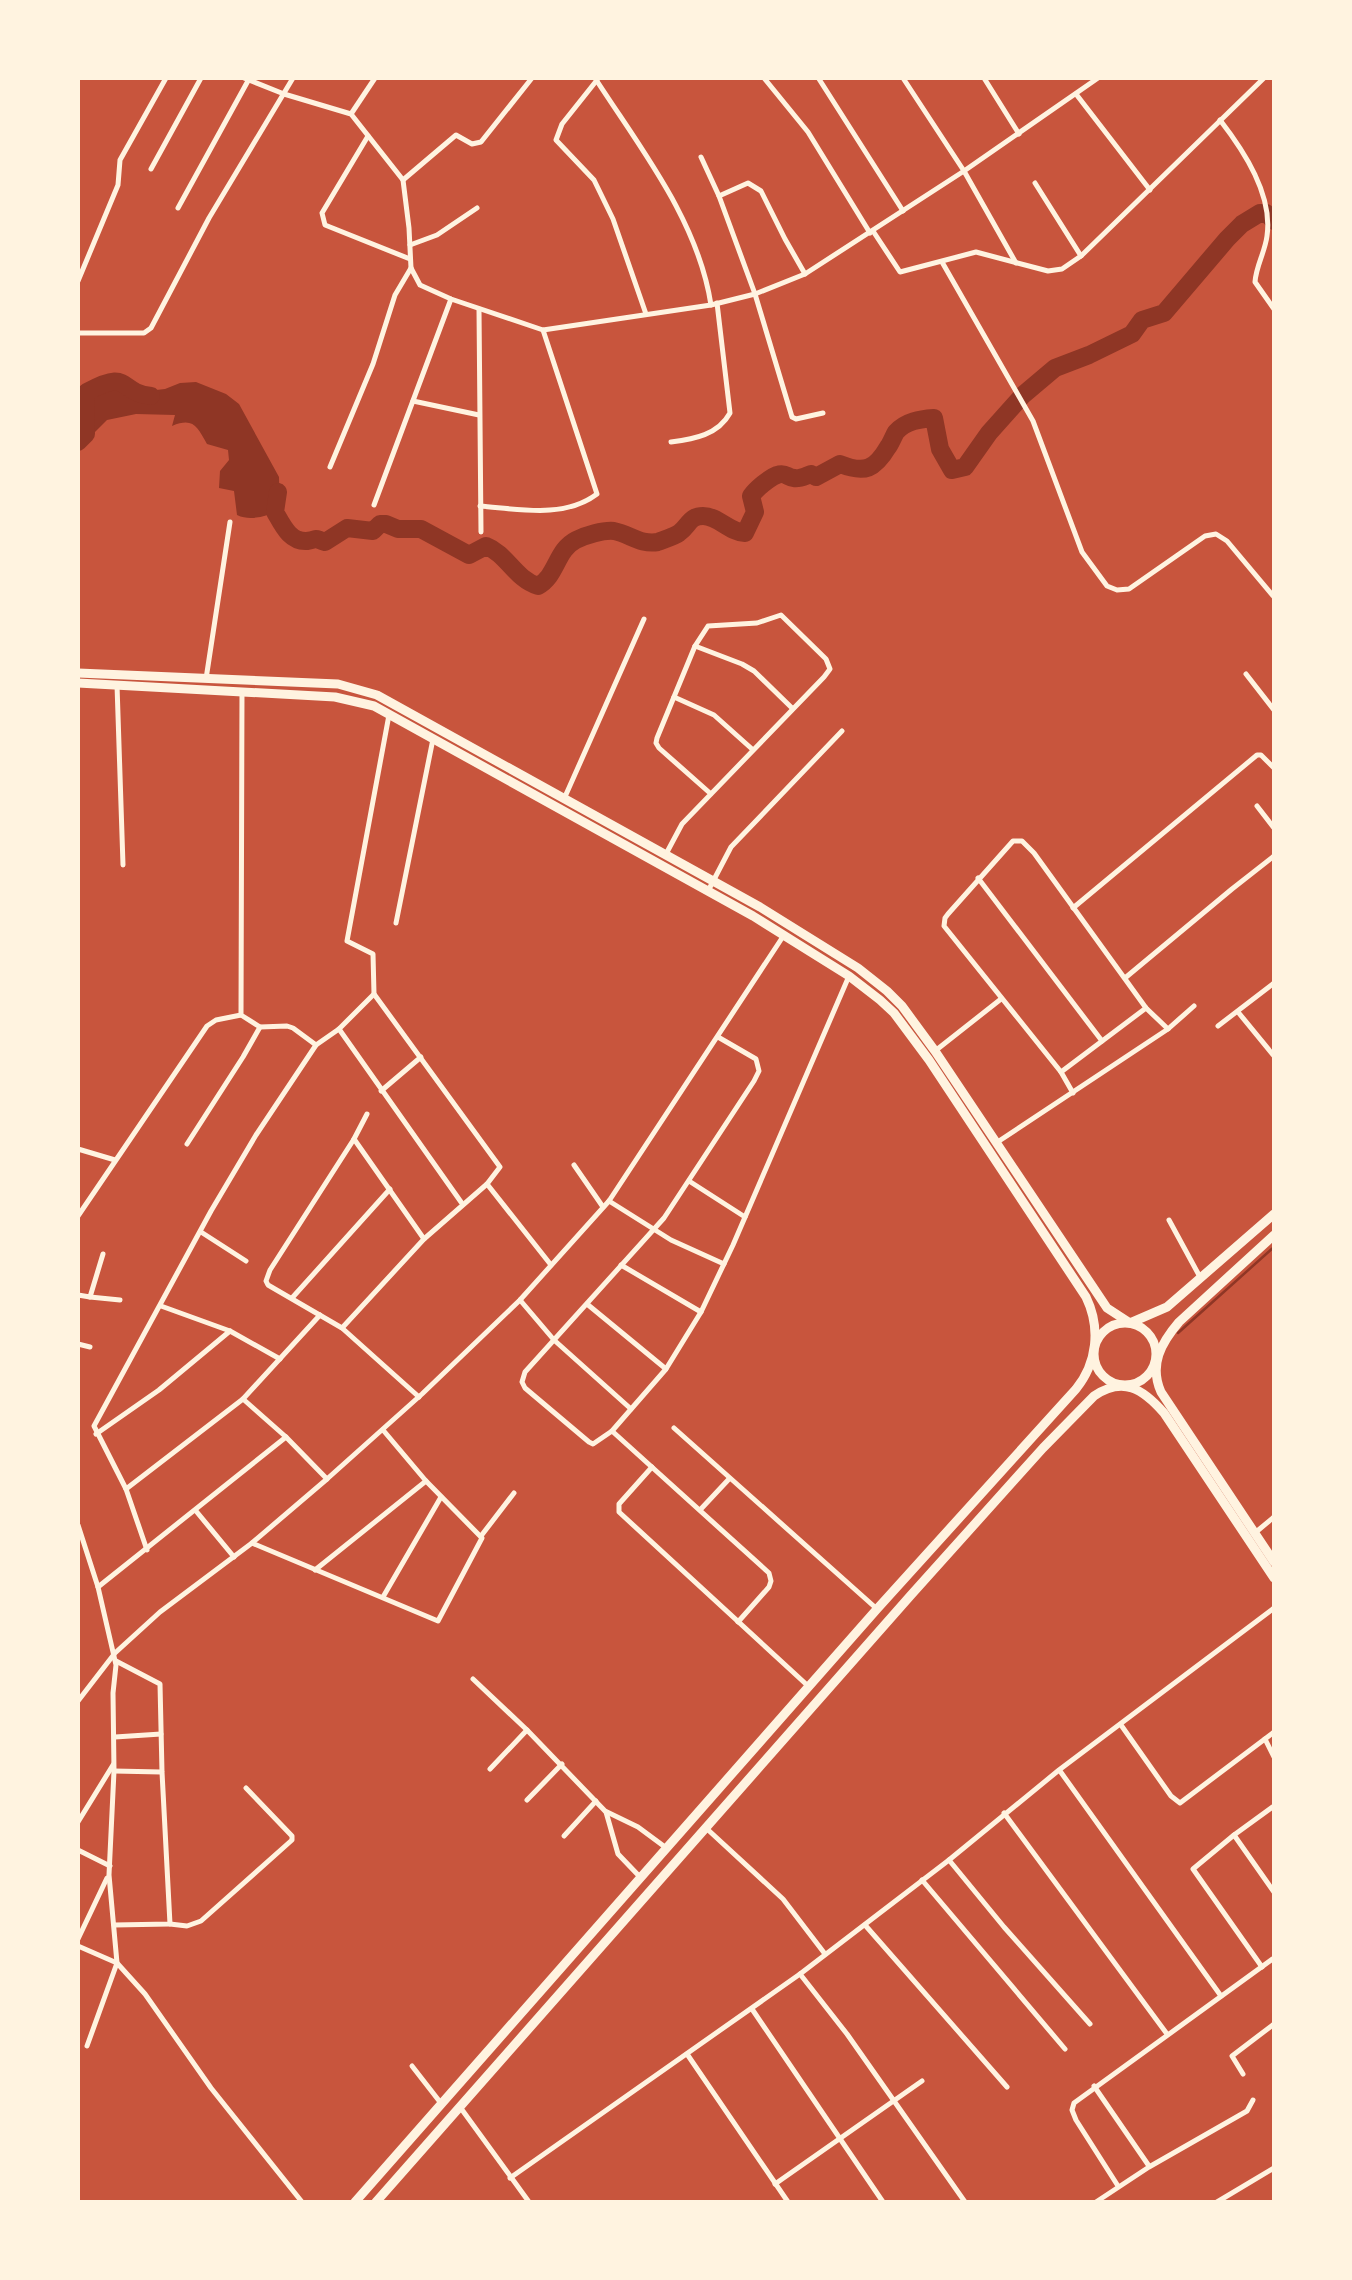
<svg xmlns="http://www.w3.org/2000/svg" width="1352" height="2280" font-family="Literata,serif">
<style>
.water{fill:#8f3625}
.lines{fill:none;stroke-linecap:round;stroke-linejoin:round}
.stream{stroke:#8f3625;stroke-width:2.5}
.river{stroke:#8f3625;stroke-width:18}
.minor{stroke:#fff3e0;stroke-width:5}
.primary{stroke:#fff3e0;stroke-width:9}
</style>
<rect width="100%" height="100%" fill="#c8553d"/>
<path class="water" d="M 108,382 L 156,390 L 165,389 L 180,383 L 196,382 L 226,394 L 239,404 L 279,477 L 280,512 C 265,515 252,522 237,515 L 234,491 L 219,488 L 220,471 L 229,460 L 228,450 L 207,444 C 197,427 194,417 172,426 L 175,415 L 136,414 L 107,420 L 78,449 L 78,399 Z"/>
<g class="lines">
<polyline class="stream" points="1178,1333 1274,1247"/>
<g class="river">
<path d="M 78,442 L 86,434 L 85,402 L 87,392 C 131,368 117,392 151,396"/>
<path d="M 278,492 L 275,512 C 283,526 290,542 307,541 C 321,539 311,537 325,542 L 347,528 L 373,531 L 380,524 L 386,524 L 398,529 L 421,529 L 469,555 L 486,546 C 507,554 515,579 538,586 C 557,576 556,550 576,540 C 586,535 603,530 614,531 C 630,534 640,545 658,542 C 663,540 675,536 679,533 C 689,526 689,516 703,516 C 718,516 729,532 745,533 L 755,512 L 751,496 C 756,489 769,478 777,475 C 786,472 786,477 794,478 C 800,479 805,476 811,474 L 816,477 L 840,464 C 865,474 875,469 888,447 C 891,443 893,437 896,432 C 906,421 920,419 934,418 L 940,449 L 952,470 L 965,467 L 989,433 L 1023,395 L 1055,368 L 1089,355 L 1132,334 L 1142,320 L 1164,313 L 1227,239 L 1242,224 L 1260,213 L 1266,213 L 1274,221"/>
</g>
<g class="minor">
<polyline points="244,78 284,94 351,114 403,180 409,228 411,268 420,285 451,299 543,330 711,305 755,294 805,274 964,171 1098,78"/>
<path d="M 595,78 C 640,148 698,220 711,305"/>
<polyline points="764,78 808,132 870,233"/>
<polyline points="903,78 964,171 1016,263"/>
<polyline points="984,78 1019,134"/>
<polyline points="819,79 903,211"/>
<polyline points="597,80 562,124 556,140 594,180 613,219 646,314"/>
<polyline points="1076,94 1150,190"/>
<polyline points="351,114 375,78"/>
<path d="M 1220,120 C 1244,151 1273,195 1267,236 C 1265,252 1256,266 1255,282 L 1274,309"/>
<polyline points="368,136 322,213 325,225 410,259"/>
<polyline points="701,157 719,196 755,294 792,417 796,419 823,413"/>
<polyline points="151,169 201,78"/>
<polyline points="403,180 456,135 472,144 481,142 532,78"/>
<polyline points="1035,183 1081,256"/>
<polyline points="719,196 748,183 761,191 785,239 805,274"/>
<polyline points="178,208 249,79"/>
<polyline points="873,231 900,272 976,252 1048,271 1062,269 1081,256 1264,78"/>
<polyline points="410,245 437,235 477,208"/>
<polyline points="942,262 1033,421 1082,552 1107,586 1117,590 1129,589 1205,536 1216,534 1227,541 1274,597"/>
<polyline points="78,281 118,185 120,160 166,78"/>
<polyline points="479,309 481,532"/>
<polyline points="78,333 144,333 151,328 209,218 293,78"/>
<polyline points="413,401 479,415"/>
<path d="M 671,442 C 694,439 718,435 730,413 L 717,303"/>
<polyline points="330,467 373,364 395,295 411,268"/>
<polyline points="374,505 451,299"/>
<path d="M 480,506 C 518,509 564,519 597,494 L 543,330"/>
<polyline points="695,646 742,664 754,671 792,708"/>
<polyline points="1246,674 1274,710"/>
<polyline points="206,679 230,522"/>
<polyline points="117,685 123,865"/>
<polyline points="242,691 241,1015 260,1027 287,1026 293,1028 316,1045 339,1029 374,994"/>
<polyline points="674,697 714,715 752,749"/>
<polyline points="564,799 644,619"/>
<polyline points="1257,806 1274,828"/>
<polyline points="666,854 682,824 824,677 830,669 826,659 781,615 757,623 708,626 695,646 657,738 656,743 659,748 711,794"/>
<polyline points="978,878 1102,1041"/>
<polyline points="708,891 731,847 842,731"/>
<polyline points="1073,908 1257,755 1261,755 1274,768"/>
<polyline points="396,923 433,739"/>
<polyline points="1125,978 1232,889 1274,856"/>
<polyline points="1238,1012 1274,1056"/>
<polyline points="1218,1026 1274,983"/>
<polyline points="339,1029 461,1202"/>
<polyline points="718,1037 756,1059 759,1071 754,1081 664,1218 525,1372 522,1382 525,1388 589,1442 593,1444 612,1431 769,1573 771,1581 769,1587 738,1622"/>
<polyline points="935,1051 1001,999"/>
<polyline points="1061,1072 1146,1008"/>
<polyline points="381,1091 421,1057"/>
<polyline points="1073,1093 1061,1072 944,926 945,918 948,914 1013,841 1022,841 1034,853 1146,1008 1168,1029 1194,1006"/>
<polyline points="367,1114 354,1139 270,1270 266,1281 268,1285 342,1328 419,1397"/>
<polyline points="354,1139 424,1239"/>
<polyline points="996,1143 1168,1029"/>
<polyline points="187,1144 243,1057 260,1027"/>
<polyline points="78,1149 115,1160"/>
<polyline points="574,1165 603,1207"/>
<polyline points="689,1181 745,1217"/>
<polyline points="487,1184 551,1265"/>
<polyline points="609,1201 671,1240 724,1264"/>
<polyline points="78,1216 207,1026 216,1020 241,1015"/>
<polyline points="1169,1220 1200,1277"/>
<polyline points="201,1232 246,1261"/>
<polyline points="621,1265 701,1312"/>
<polyline points="78,1295 90,1297 103,1254"/>
<polyline points="90,1297 120,1300"/>
<polyline points="292,1298 390,1189"/>
<polyline points="520,1300 554,1340 631,1409"/>
<polyline points="587,1304 666,1369"/>
<polyline points="161,1306 230,1331 280,1359"/>
<polyline points="342,1328 424,1239 487,1184 500,1167 374,994 373,954 347,941 389,715"/>
<polyline points="78,1344 90,1347"/>
<polyline points="243,1399 286,1437 327,1479"/>
<polyline points="674,1428 877,1609"/>
<polyline points="612,1431 666,1369 701,1312 733,1245 849,976"/>
<polyline points="96,1434 159,1390 230,1331"/>
<polyline points="652,1467 619,1504 619,1512 807,1685"/>
<polyline points="126,1489 243,1399 320,1315"/>
<polyline points="700,1510 729,1479"/>
<polyline points="196,1511 234,1557"/>
<polyline points="78,1525 98,1587 116,1665 113,1693 114,1771 109,1875 117,1963 87,2046"/>
<polyline points="1256,1532 1274,1517"/>
<polyline points="481,1536 514,1493"/>
<polyline points="252,1543 438,1621 482,1538 426,1481 383,1430"/>
<polyline points="147,1550 126,1489 94,1426 211,1211 256,1135 316,1045"/>
<polyline points="315,1570 426,1481"/>
<polyline points="98,1587 286,1437"/>
<polyline points="383,1597 441,1497"/>
<polyline points="473,1679 527,1730 605,1811 638,1827 665,1847"/>
<polyline points="78,1701 115,1653 160,1612 252,1543 327,1479 422,1394 520,1300 609,1201 784,935"/>
<polyline points="1121,1725 1171,1796 1180,1803 1274,1732"/>
<polyline points="115,1737 161,1734"/>
<polyline points="1265,1739 1274,1757"/>
<polyline points="490,1769 527,1730"/>
<polyline points="114,1771 161,1772"/>
<polyline points="1060,1771 1221,1996"/>
<polyline points="527,1800 562,1764"/>
<polyline points="606,1812 618,1854 641,1878"/>
<polyline points="1004,1813 1167,2034"/>
<polyline points="78,1822 113,1765"/>
<polyline points="706,1828 783,1899 825,1954"/>
<polyline points="1234,1835 1274,1892"/>
<polyline points="564,1836 596,1801"/>
<polyline points="78,1850 110,1866"/>
<polyline points="949,1860 1004,1927 1090,2024"/>
<polyline points="922,1880 1065,2049"/>
<polyline points="170,1924 187,1926 201,1921 292,1840 292,1836 246,1788"/>
<polyline points="114,1925 170,1924 162,1772 160,1684 116,1661"/>
<polyline points="865,1925 1007,2087"/>
<polyline points="78,1939 107,1878"/>
<polyline points="78,1946 117,1963 145,1994 211,2088 302,2202"/>
<polyline points="1262,1967 1193,1869 1234,1835 1274,1806"/>
<polyline points="800,1974 847,2034 965,2202"/>
<polyline points="752,2009 883,2202"/>
<polyline points="687,2054 788,2202"/>
<polyline points="412,2066 440,2102"/>
<polyline points="1243,2074 1232,2056 1274,2024"/>
<polyline points="1094,2086 1149,2166"/>
<polyline points="460,2107 529,2202"/>
<polyline points="510,2178 800,1974 949,1860 1059,1770 1274,1608"/>
<polyline points="775,2184 922,2081"/>
<polyline points="1118,2186 1076,2120 1072,2110 1074,2103 1274,1958"/>
<polyline points="1096,2202 1149,2167 1247,2111 1253,2100"/>
<polyline points="1217,2202 1274,2168"/>
</g>
<g class="primary">
<polyline points="78,673 338,684 377,695 760,907 858,968 887,991 902,1006 935,1051 1107,1308 1130,1323 1167,1307 1274,1214"/>
<path d="M 78,683 L 335,697 L 374,706 L 753,916 L 849,976 L 880,1000 L 894,1013 L 929,1060 L 1086,1297 C 1101,1328 1097,1363 1076,1389 L 877,1609 L 355,2202"/>
<path d="M 1274,1235 L 1179,1322 C 1161,1343 1149,1365 1161,1392 L 1274,1562"/>
<circle cx="1125" cy="1354" r="31"/>
<path d="M 376,2202 L 911,1595 L 1043,1448 L 1094,1396 C 1123,1376 1143,1389 1164,1413 L 1274,1578"/>
</g>
</g>
<rect width="1352" height="2280" fill="none" stroke="#fff3e0" stroke-width="160"/>
</svg>
